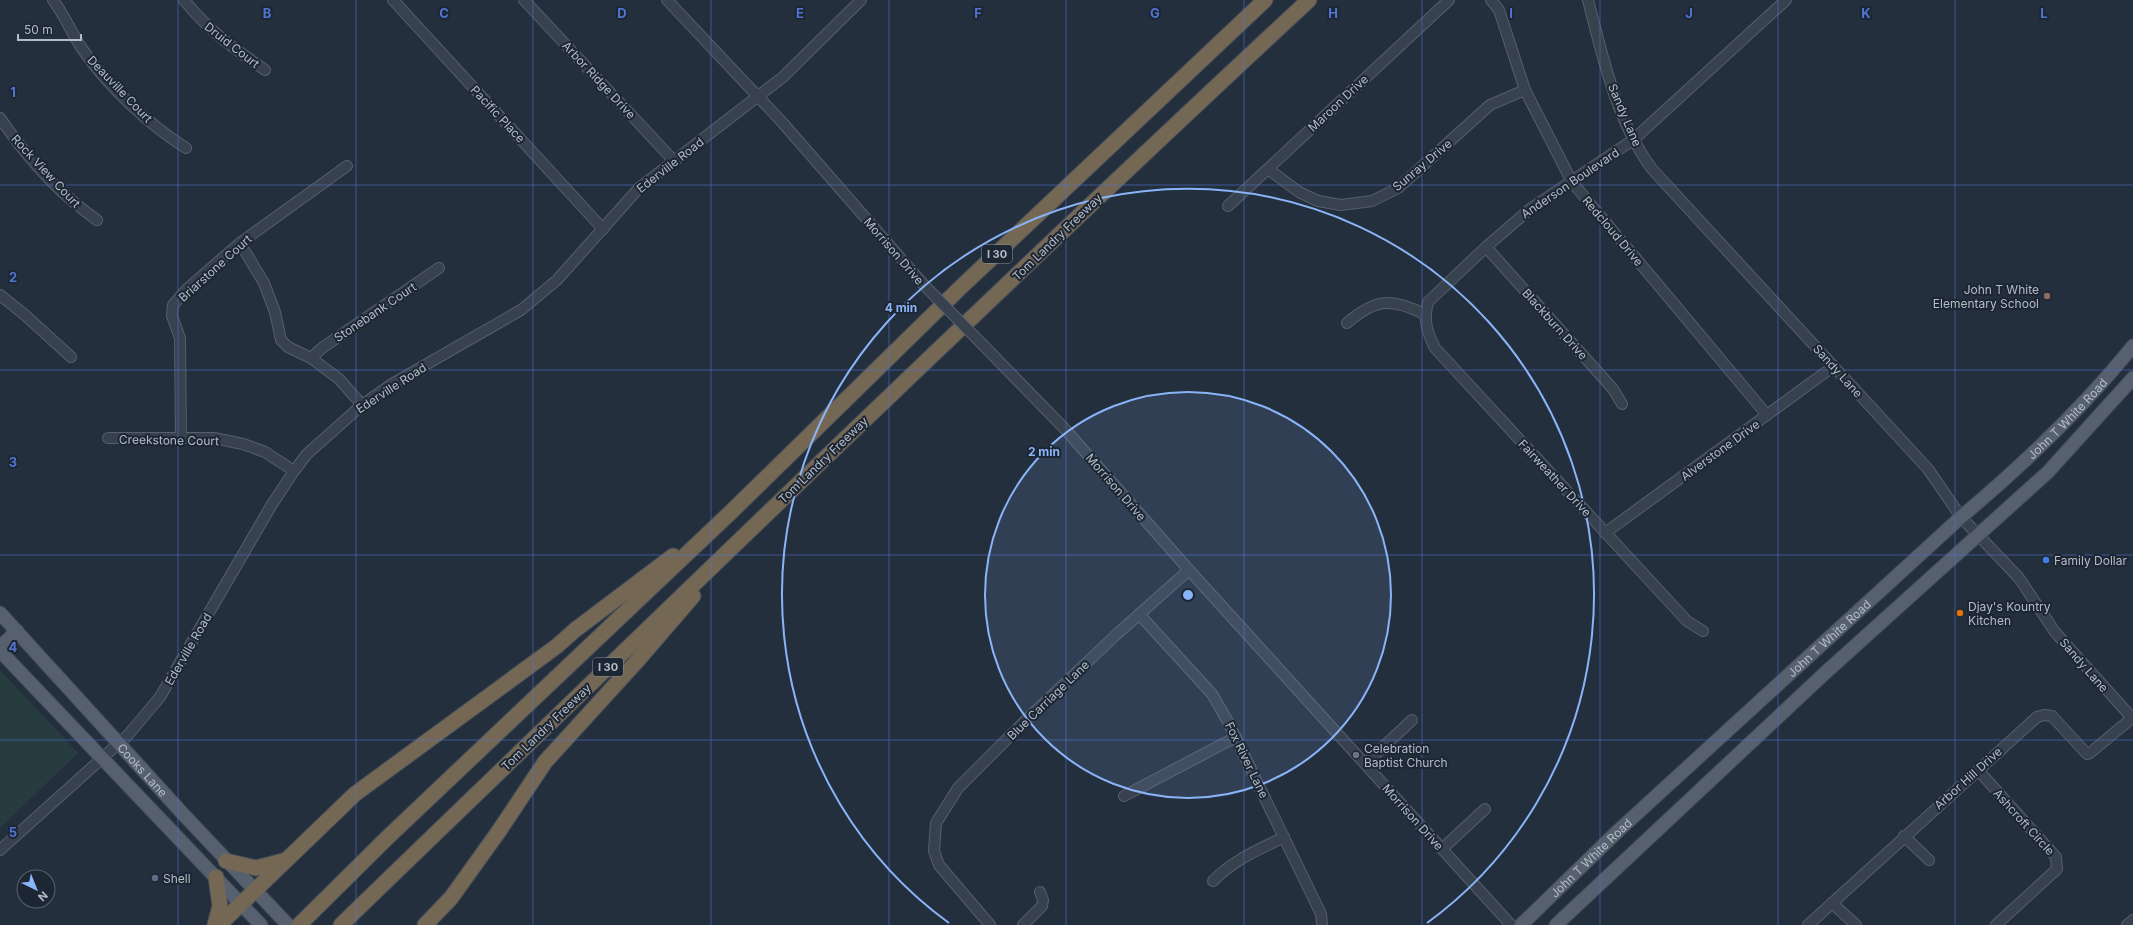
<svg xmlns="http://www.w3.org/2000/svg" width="2133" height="925" font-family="Inter,sans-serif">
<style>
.green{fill:#263c3f}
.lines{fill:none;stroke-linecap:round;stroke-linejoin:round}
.minor-casing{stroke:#565f6c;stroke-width:12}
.major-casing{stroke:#414a57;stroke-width:15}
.highway-casing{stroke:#434c59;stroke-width:17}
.minor{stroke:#38414e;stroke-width:10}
.major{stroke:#56606e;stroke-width:13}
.highway{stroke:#746855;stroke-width:15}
.minor-bridge-casing{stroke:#565f6c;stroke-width:12;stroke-linecap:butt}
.minor-bridge{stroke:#38414e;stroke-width:10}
.grid{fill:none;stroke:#5274d3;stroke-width:1;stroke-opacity:0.55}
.ring{fill:none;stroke:#8ab4f8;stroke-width:2}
.education-dot{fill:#8d6e63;stroke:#1d2633;stroke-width:1.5}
.shop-dot{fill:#3f7fe0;stroke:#1d2633;stroke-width:1.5}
.food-dot{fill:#e8710a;stroke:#1d2633;stroke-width:1.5}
.worship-dot{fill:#6b7280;stroke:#1d2633;stroke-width:1.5}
.service-dot{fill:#5c6f8a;stroke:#1d2633;stroke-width:1.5}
.labels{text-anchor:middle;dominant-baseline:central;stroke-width:4;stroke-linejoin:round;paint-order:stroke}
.shield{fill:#1d2633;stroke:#878f9c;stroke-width:1}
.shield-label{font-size:11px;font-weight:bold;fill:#b4bcc9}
.street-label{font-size:12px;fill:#b4bcc9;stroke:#1d2633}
.poi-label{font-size:12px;fill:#b4bcc9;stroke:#1d2633;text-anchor:start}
.grid-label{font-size:13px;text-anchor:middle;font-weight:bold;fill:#5274d3;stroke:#1d2633;stroke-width:4;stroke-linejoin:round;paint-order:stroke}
.centre{fill:#8ab4f8;stroke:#1d2633;stroke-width:2}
.ring-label{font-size:12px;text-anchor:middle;font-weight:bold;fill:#8ab4f8;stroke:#1d2633;stroke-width:4;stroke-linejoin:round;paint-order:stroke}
</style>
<rect width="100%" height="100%" fill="#242f3e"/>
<polygon class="green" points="0,670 78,753 0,828"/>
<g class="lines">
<defs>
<g id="minor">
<path d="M 53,0 C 65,16 72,34 83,50 C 108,86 149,125 186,148"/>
<path d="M 184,0 C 210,32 232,47 265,70"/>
<polyline points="393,0 603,229"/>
<polyline points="524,0 674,161"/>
<polyline points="667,0 781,121 924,285"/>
<polyline points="1491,0 1499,10 1525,90 1572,182 1767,415"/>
<path d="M 1588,0 C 1603,58 1616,120 1652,169 L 1928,469 L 1961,517 L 2019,578 L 2055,632 L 2133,719"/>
<path d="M 0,118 C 26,156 59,194 97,220"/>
<polyline points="1268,169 1299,192 1318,201 1341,205 1372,201 1398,188 1490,105 1525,90"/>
<polyline points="1228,206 1449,0"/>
<polyline points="240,243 264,283 275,312 281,340 288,347 311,358 339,379 362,405"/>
<polyline points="1486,247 1613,389 1622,404"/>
<polyline points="0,295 25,315 71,357"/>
<path d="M 1347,323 C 1375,299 1391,297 1424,314"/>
<polyline points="983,345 1064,428 1189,570 1511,925"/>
<polyline points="311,358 322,348 439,268"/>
<polyline points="108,438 214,438 243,444 265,452 294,471"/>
<polyline points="181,440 180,338 172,316 173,305 187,289 240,243 347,166"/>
<polyline points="1605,533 1834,366"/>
<polyline points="1139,614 1212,694 1227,720 1321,914 1322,925"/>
<path d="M 1703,631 L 1687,621 L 1435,348 C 1427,332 1423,320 1428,302 L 1486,247 L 1530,209 L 1633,140 L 1786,0"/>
<polyline points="1365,764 1412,720"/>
<polyline points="1978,770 2056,857 2057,869 1996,925"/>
<polyline points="1124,796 1236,737"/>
<polyline points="1904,836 1929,860"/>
<polyline points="1442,849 1485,809"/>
<polyline points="0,850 128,735 160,697 271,506 294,471 307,454 362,405 392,384 521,310 557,280 639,188 783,77 861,0"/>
<path d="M 1213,881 C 1233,860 1258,850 1284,837"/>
<polyline points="1832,903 1856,925"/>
<polyline points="990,925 939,865 934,851 936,823 958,788 1026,720 1117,634 1189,570"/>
<polyline points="1023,925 1042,906 1043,900 1040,892"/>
<polyline points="1808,925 2037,717 2044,715 2052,716 2087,754 2090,753 2132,718"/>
<polyline points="2127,925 2133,920"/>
</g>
<g id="major">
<path id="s1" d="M 0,613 L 183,814 L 288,925"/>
<polyline points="0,647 17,631"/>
<polyline points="0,651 261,925"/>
<path id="s2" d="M 1521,925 L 1619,830 L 1961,517 C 2023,465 2082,409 2133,346"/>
<polyline points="1556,925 1825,673 2048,472 2133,378"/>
</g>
<g id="highway">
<polyline points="226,861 256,868 283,861"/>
<polyline points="215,925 220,906 216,877"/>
<polyline points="219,925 355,794 557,646 575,630 673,556"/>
<polyline points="299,925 388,837 732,511 960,288 1265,0"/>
<path d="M 341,925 C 662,615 982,304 1309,0"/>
<polyline points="425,925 451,898 499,831 545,762 637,661 693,596"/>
</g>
</defs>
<use href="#minor" class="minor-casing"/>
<use href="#major" class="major-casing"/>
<use href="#highway" class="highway-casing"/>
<use href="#minor" class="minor"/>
<use href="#major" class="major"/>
<use href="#highway" class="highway"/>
<defs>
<polyline id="minor-bridge" points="924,285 983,345"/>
</defs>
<use href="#minor-bridge" class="minor-bridge-casing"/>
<use href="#minor-bridge" class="minor-bridge"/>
</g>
<path class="grid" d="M 178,0 L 178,925M 356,0 L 356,925M 533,0 L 533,925M 711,0 L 711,925M 889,0 L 889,925M 1066,0 L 1066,925M 1244,0 L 1244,925M 1422,0 L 1422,925M 1600,0 L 1600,925M 1778,0 L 1778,925M 1955,0 L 1955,925M 0,185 L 2133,185M 0,370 L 2133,370M 0,555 L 2133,555M 0,740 L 2133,740"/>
<circle cx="1188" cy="595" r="203" fill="#8ab4f8" fill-opacity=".12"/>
<g class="ring">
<circle cx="1188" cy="595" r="203"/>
<path d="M949 923A406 406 0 1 1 1427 923"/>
</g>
<circle class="education-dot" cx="2047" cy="296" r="4"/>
<circle class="shop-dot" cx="2046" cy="560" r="4"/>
<circle class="food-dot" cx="1960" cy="613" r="4"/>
<circle class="worship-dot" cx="1356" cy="755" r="4"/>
<circle class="service-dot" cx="155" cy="878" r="4"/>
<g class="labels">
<g class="shield">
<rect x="982" y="245" width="30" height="18" rx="3"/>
<rect x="593" y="658" width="30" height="18" rx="3"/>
</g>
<g class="shield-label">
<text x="997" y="254">I 30</text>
<text x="608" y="667">I 30</text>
</g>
<g class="street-label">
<text transform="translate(232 45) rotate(38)">Druid Court</text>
<text transform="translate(599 80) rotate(47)">Arbor Ridge Drive</text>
<text transform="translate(120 89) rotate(46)">Deauville Court</text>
<text transform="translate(1338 103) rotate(-43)">Maroon Drive</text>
<text transform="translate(498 114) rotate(47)">Pacific Place</text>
<text transform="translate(1625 115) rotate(67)">Sandy Lane</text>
<text transform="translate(670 165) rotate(-38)">Ederville Road</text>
<text transform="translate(1422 165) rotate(-40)">Sunray Drive</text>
<text transform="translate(46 171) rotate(47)">Rock View Court</text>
<text transform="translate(1570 183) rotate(-34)">Anderson Boulevard</text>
<text transform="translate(1613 231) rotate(50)">Redcloud Drive</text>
<text transform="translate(1057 237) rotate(-44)">Tom Landry Freeway</text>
<text transform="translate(894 251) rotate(49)">Morrison Drive</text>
<text transform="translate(215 268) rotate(-42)">Briarstone Court</text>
<text transform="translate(375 312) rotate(-34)">Stonebank Court</text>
<text transform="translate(1555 324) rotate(48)">Blackburn Drive</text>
<text transform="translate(1838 371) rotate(48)">Sandy Lane</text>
<text transform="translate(391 388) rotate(-33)">Ederville Road</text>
<text stroke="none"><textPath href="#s2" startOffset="745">John T White Road</textPath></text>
<text transform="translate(169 440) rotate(1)">Creekstone Court</text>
<text transform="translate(1720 450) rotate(-36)">Alverstone Drive</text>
<text transform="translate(823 460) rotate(-44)">Tom Landry Freeway</text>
<text transform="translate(1555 478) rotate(47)">Fairweather Drive</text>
<text transform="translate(1116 487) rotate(49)">Morrison Drive</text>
<text stroke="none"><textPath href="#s2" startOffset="421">John T White Road</textPath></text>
<text transform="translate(188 649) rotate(-60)">Ederville Road</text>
<text transform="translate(2084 665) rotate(49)">Sandy Lane</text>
<text transform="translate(1048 700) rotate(-44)">Blue Carriage Lane</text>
<text transform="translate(546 727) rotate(-44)">Tom Landry Freeway</text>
<text transform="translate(1247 760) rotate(64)">Fox River Lane</text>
<text stroke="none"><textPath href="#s1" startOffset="212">Cooks Lane</textPath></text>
<text transform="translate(1968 778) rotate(-42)">Arbor Hill Drive</text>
<text transform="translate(1413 817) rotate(48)">Morrison Drive</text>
<text transform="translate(2024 822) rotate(48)">Ashcroft Circle</text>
<text stroke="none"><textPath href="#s2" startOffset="97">John T White Road</textPath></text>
</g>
<g class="poi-label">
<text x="2039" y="289" text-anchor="end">John T White<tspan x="2039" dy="14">Elementary School</tspan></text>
<text x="2054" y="560">Family Dollar</text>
<text x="1968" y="606">Djay's Kountry<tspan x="1968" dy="14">Kitchen</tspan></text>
<text x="1364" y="748">Celebration<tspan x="1364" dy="14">Baptist Church</tspan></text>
<text x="163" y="878">Shell</text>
</g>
</g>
<g class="grid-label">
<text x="267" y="18">B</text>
<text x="444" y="18">C</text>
<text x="622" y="18">D</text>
<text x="800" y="18">E</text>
<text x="978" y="18">F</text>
<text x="1155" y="18">G</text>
<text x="1333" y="18">H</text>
<text x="1511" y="18">I</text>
<text x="1689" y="18">J</text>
<text x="1866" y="18">K</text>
<text x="2044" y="18">L</text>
<text x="13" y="97">1</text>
<text x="13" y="282">2</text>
<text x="13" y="467">3</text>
<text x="13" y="652">4</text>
<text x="13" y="837">5</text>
</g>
<circle cx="1188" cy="595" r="6" class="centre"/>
<g class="ring-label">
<text x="901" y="312">4 min</text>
<text x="1044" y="456">2 min</text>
</g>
<g transform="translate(36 889) rotate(137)"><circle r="19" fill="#1d2633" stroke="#59626f"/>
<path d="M0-3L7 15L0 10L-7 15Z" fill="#8ab4f8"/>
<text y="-6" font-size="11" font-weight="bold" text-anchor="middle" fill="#b4bcc9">N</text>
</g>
<path d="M18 34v6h63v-6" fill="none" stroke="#b4bcc9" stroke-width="2"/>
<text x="24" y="34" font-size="12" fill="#b4bcc9" stroke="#1d2633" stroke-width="3" paint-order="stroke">50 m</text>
</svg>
